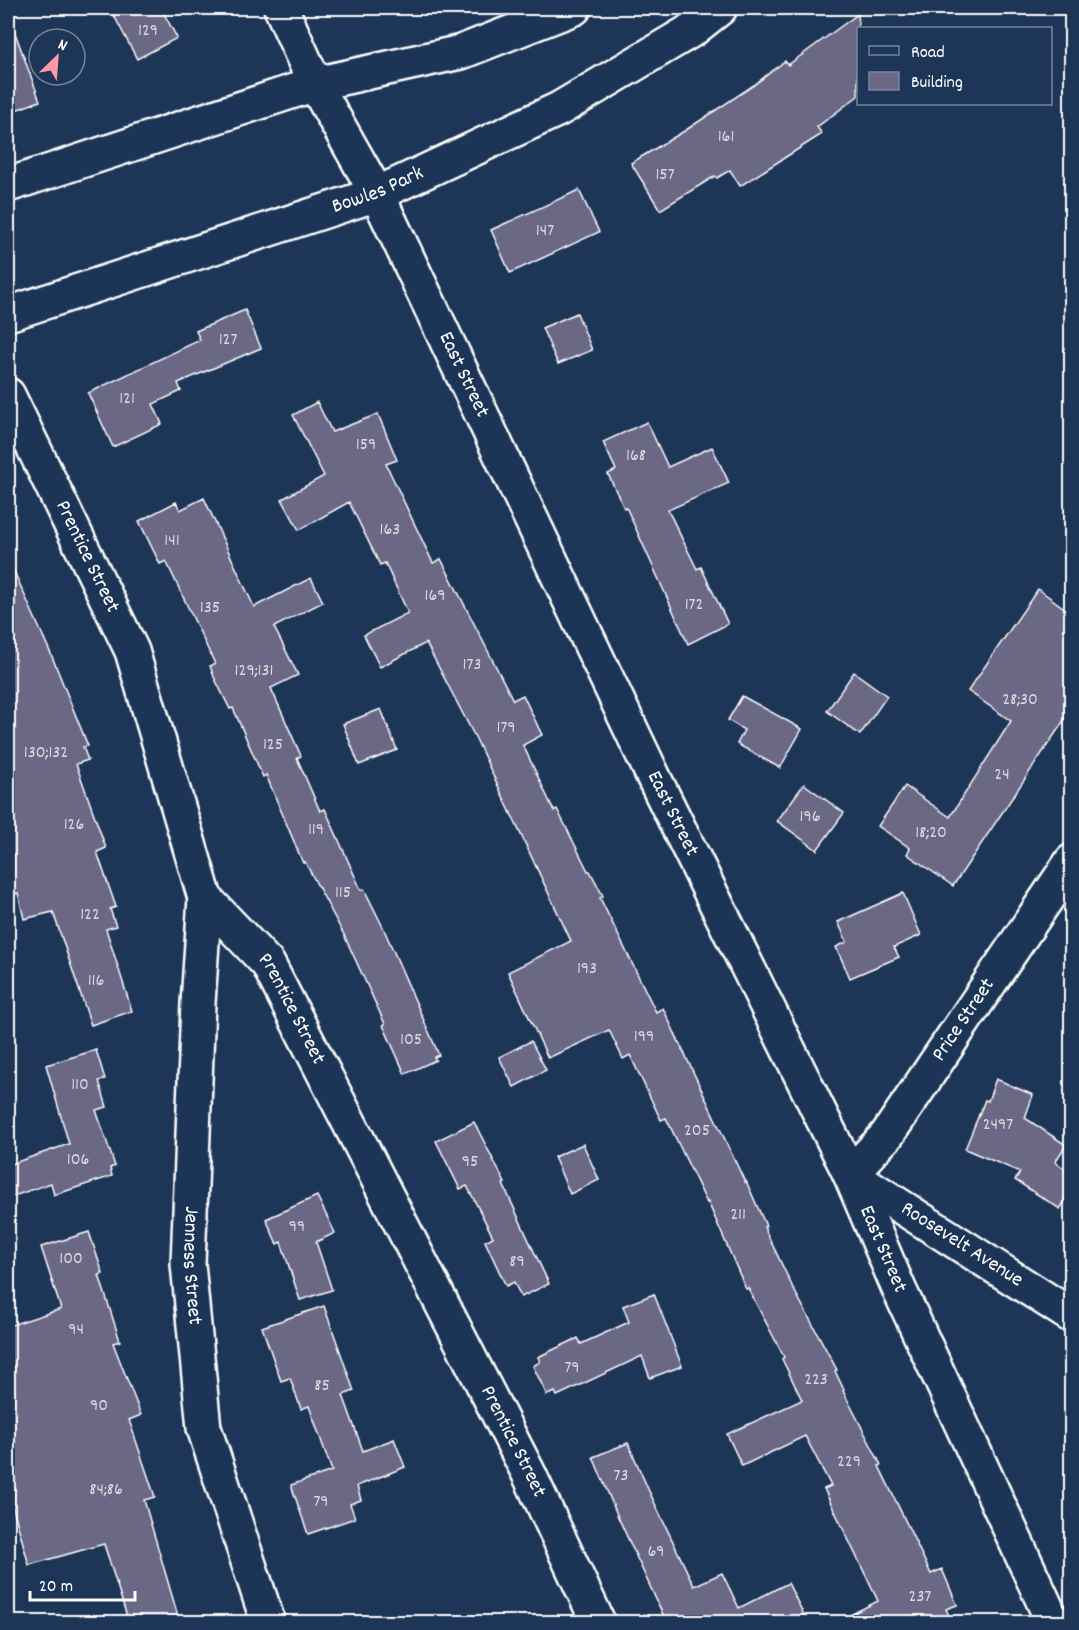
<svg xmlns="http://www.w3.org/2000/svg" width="1079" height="1630" font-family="Dekko,sans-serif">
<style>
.building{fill:#6b6785;stroke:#fff;stroke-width:1.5}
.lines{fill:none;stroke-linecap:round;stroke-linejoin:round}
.street-casing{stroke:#fff;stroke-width:38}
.secondary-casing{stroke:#fff;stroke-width:38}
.primary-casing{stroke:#fff;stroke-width:38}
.street{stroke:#1d3557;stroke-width:33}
.secondary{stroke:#1d3557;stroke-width:33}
.primary{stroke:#1d3557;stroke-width:33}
.labels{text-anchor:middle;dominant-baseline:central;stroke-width:5;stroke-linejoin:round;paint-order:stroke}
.number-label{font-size:18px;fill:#dad9e0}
.street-label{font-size:21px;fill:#fff;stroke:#1d3557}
</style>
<rect width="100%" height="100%" fill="#1d3557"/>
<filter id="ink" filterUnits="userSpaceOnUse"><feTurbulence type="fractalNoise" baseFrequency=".0167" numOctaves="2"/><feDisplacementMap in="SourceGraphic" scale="12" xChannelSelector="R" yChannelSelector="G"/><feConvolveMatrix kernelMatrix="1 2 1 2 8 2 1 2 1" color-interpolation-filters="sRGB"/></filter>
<g filter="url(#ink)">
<g class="building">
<polygon points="110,8 161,8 177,38 137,59"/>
<polygon points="858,14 858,96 817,127 822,134 740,186 730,170 717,178 715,176 660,210 631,163 686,130 754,85 785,61 788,65"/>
<polygon points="11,22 40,101 8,113 8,23"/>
<polygon points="579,190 599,232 510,273 491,230"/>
<polygon points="245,310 261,348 178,383 181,391 153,404 162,424 113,447 88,393 200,340 196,331"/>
<polygon points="577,313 592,350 558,364 542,328"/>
<polygon points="317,402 332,432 378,414 397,460 386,464 433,563 441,559 513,700 523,695 542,735 523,745 554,811 557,809 588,871 590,871 603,896 600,898 656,1012 663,1008 745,1182 746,1181 766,1226 764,1227 793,1288 837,1370 835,1371 844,1390 843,1391 881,1465 879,1466 931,1574 942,1569 957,1605 946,1609 952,1623 834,1623 878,1601 824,1489 831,1486 805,1436 742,1466 727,1434 802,1400 782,1359 784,1357 748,1288 746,1289 708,1202 707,1203 666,1118 661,1120 630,1055 623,1059 609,1030 548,1058 508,972 571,941 476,739 426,643 380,667 364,635 408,613 385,563 380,565 349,502 299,530 282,499 324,476 293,415"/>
<polygon points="647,422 668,467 712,447 729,483 668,510 697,569 701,567 728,624 688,644 626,507 624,508 608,474 616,470 603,442"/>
<polygon points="204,498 254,607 311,578 323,602 274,627 298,675 271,688 301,756 297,758 320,811 325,809 361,890 364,889 382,925 439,1055 434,1057 436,1060 405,1074 383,1025 385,1024 344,935 305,862 303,863 266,775 263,777 233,708 230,709 214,677 210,666 215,664 166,561 160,564 139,521 176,502 180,510"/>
<polygon points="8,558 51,654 88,746 83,747 88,760 76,764 106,848 97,852 116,907 110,909 116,926 106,929 132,1011 91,1025 53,912 24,919 18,893 8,896"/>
<polygon points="1038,589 1071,613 1071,710 953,886 907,854 910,848 878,826 905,786 950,817 1011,721 968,691"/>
<polygon points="854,672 887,696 860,735 827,711"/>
<polygon points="742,696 802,729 780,768 737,744 744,730 728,720"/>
<polygon points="381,709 397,750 359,765 343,724"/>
<polygon points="804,784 844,813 817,850 777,821"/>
<polygon points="903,893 921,935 894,947 899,957 850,978 836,947 847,942 838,922"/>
<polygon points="531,1041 546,1070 514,1087 499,1057"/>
<polygon points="96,1050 105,1079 99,1081 107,1107 96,1110 115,1166 110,1168 112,1176 54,1195 51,1183 8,1198 8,1165 69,1144 46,1065"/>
<polygon points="996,1079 1033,1095 1025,1118 1066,1145 1055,1162 1071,1173 1071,1191 1060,1209 1015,1180 1020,1172 965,1149 985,1100 988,1101"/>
<polygon points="474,1122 505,1183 503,1184 549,1284 521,1297 514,1282 506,1286 485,1241 493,1237 467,1186 460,1189 436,1141"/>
<polygon points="583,1144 599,1180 570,1194 554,1157"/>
<polygon points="317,1196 335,1233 316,1242 332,1290 300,1300 281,1242 277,1244 266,1219"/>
<polygon points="89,1232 103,1274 99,1275 120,1341 113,1343 141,1415 129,1420 155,1497 144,1500 180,1623 129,1623 104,1544 29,1565 8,1490 8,1326 61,1309 41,1247"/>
<polygon points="654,1294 682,1366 650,1378 642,1356 557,1396 555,1392 547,1395 533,1366 540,1362 538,1357 578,1338 581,1344 629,1322 623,1306"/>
<polygon points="324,1306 354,1391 343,1395 363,1451 394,1439 405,1467 357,1486 361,1500 350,1504 355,1518 308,1534 291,1485 332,1471 309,1406 301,1409 290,1378 281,1381 262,1327"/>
<polygon points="628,1443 648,1489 694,1586 722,1573 739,1608 788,1583 808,1623 667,1623 618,1517 593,1457"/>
</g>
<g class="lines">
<defs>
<g id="street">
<polyline points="8,185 315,84 461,52 574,8"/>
<path id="s1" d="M 8,314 L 377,194 L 559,109 L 692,30 L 720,8"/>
<path id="s2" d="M 8,395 L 132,651 L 205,898 L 268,964 L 529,1474 L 598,1622"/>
<path id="s3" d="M 205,898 L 198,1003 L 188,1264 L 204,1428 L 268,1622"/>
<path id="s4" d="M 850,1174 L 887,1135 L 1072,861"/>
</g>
<g id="secondary">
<path id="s5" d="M 850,1174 L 899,1289 L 1053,1622"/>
</g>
<g id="primary">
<path id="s6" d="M 281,8 L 315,84 L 377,194 L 655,780 L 850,1174 L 1072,1316"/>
</g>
</defs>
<use href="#street" class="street-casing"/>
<use href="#secondary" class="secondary-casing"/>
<use href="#primary" class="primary-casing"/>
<use href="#street" class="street"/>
<use href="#secondary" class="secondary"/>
<use href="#primary" class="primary"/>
</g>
</g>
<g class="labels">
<g class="number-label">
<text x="148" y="31">129</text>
<text x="726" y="137">161</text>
<text x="665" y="175">157</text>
<text x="545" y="231">147</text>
<text x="228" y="340">127</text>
<text x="127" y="399">121</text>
<text x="366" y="445">159</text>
<text x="636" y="456">168</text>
<text x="390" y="530">163</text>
<text x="172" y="541">141</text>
<text x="435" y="596">169</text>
<text x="694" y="605">172</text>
<text x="210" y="608">135</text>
<text x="472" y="665">173</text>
<text x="254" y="671">129;131</text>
<text x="1020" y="700">28;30</text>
<text x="506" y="728">179</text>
<text x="273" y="745">125</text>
<text x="46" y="753">130;132</text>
<text x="1002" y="775">24</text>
<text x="810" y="817">196</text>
<text x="74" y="825">126</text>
<text x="316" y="830">119</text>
<text x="931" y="833">18;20</text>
<text x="343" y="893">115</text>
<text x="90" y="915">122</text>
<text x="587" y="969">193</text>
<text x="96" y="981">116</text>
<text x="644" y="1037">199</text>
<text x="411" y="1040">105</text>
<text x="80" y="1085">110</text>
<text x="998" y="1125">2497</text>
<text x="697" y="1131">205</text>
<text x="78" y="1160">106</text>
<text x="470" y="1162">95</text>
<text x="738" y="1215">211</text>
<text x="297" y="1227">99</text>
<text x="71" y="1259">100</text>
<text x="517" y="1262">89</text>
<text x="76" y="1330">94</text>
<text x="572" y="1368">79</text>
<text x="816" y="1380">223</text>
<text x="322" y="1386">85</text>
<text x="99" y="1406">90</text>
<text x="849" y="1462">229</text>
<text x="621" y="1476">73</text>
<text x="106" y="1490">84;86</text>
<text x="321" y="1502">79</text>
<text x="656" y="1552">69</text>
<text x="920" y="1597">237</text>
</g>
<g class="street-label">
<text stroke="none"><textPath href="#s1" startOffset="390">Bowles Park</textPath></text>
<text stroke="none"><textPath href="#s6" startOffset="410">East Street</textPath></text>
<text stroke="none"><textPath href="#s2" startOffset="180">Prentice Street</textPath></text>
<text stroke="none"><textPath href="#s6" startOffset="896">East Street</textPath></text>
<text stroke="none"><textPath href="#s2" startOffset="684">Prentice Street</textPath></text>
<text stroke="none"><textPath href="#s4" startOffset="192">Price Street</textPath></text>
<text stroke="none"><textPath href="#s6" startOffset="1430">Roosevelt Avenue</textPath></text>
<text stroke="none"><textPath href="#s5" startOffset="82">East Street</textPath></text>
<text stroke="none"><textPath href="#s3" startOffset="368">Jenness Street</textPath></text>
<text stroke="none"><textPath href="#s2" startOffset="1170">Prentice Street</textPath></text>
</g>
</g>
<rect width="1079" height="1630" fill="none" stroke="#1d3557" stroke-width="30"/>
<rect x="15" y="15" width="1049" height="1600" fill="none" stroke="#fff" stroke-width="2" filter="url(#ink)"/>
<rect x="857" y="27" width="195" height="78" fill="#1d3557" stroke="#77869a" stroke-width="1.5"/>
<rect x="869" y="46" width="30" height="9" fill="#1d3557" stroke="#77869a" stroke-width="1.5"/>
<text x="911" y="57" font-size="18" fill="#ffffff">Road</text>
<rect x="869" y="72" width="30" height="18" fill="#6b6785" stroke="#77869a" stroke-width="1.5"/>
<text x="911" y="87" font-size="18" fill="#ffffff">Building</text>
<g transform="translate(57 57) rotate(25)"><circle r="28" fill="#1d3557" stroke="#77869a" stroke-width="1.5"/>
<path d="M0-4.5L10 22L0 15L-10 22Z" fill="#ff9aa2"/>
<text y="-9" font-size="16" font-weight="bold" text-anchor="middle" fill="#ffffff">N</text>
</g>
<path d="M30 1591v9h105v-9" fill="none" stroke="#ffffff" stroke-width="3"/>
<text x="39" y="1591" font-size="18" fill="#ffffff" stroke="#1d3557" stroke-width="4.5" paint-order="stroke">20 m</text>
</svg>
